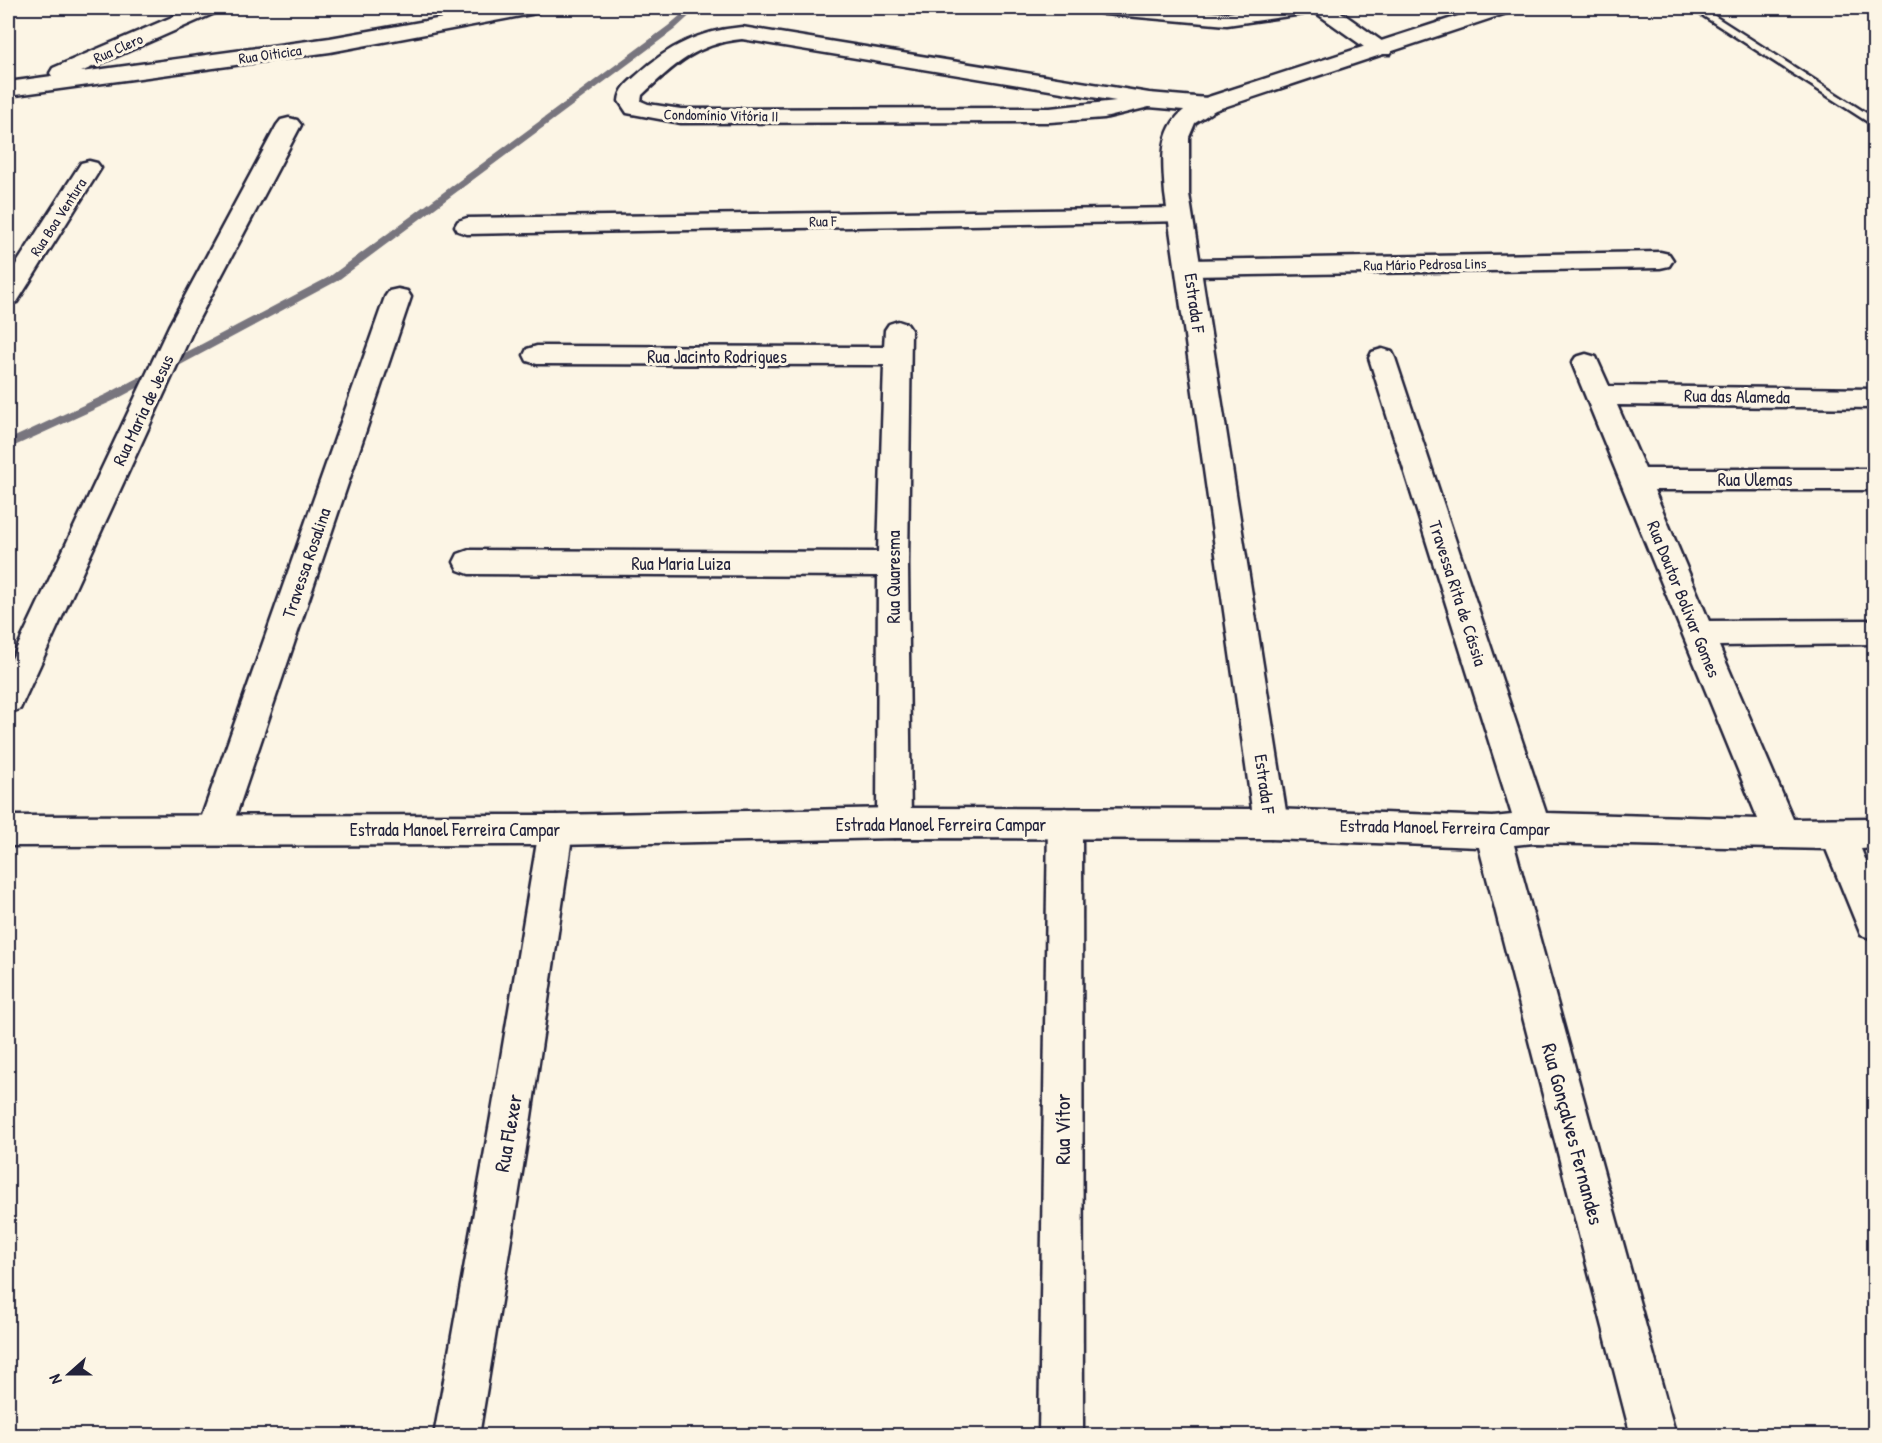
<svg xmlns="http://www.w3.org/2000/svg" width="1882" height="1443" font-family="'Patrick Hand',sans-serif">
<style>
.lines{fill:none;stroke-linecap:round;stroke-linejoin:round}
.stream{fill:#78757e;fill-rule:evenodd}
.service-casing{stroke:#22223b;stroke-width:5}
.minor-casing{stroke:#22223b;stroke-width:5}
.tertiary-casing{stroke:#22223b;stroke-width:5}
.service{fill:#fcf5e5;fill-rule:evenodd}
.minor{fill:#fcf5e5;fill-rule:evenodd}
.tertiary{fill:#fcf5e5;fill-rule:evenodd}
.labels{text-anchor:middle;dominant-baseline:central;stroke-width:6;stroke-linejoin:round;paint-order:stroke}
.far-street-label{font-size:15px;fill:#22223b;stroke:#fcf5e5}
.street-label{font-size:18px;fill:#22223b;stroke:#fcf5e5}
.near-street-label{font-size:21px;fill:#22223b;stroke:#fcf5e5}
</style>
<rect width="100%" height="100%" fill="#fcf5e5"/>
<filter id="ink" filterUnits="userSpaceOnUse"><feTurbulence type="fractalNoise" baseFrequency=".0167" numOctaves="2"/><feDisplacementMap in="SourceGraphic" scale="12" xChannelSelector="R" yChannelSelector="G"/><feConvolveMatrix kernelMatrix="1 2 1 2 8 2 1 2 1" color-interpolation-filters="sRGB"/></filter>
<g filter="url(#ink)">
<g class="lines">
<polygon class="stream" points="689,8 698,8 674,30 337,281 115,400 8,449 8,440 107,394 329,277 668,26"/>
<defs>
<polygon id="service" points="1691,8 1702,8 1874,118 1874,126"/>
<g id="minor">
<polygon points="193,8 221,8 217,12 81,72 330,38 499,8 542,8 538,12 531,14 330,52 8,96 8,82 52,76 50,73 53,68"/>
<polygon points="1093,8 1152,8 1227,13 1262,8 1335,8 1393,49 1390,54 1374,54 1312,10 1303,14 1227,25 1104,14 1097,12"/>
<path d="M 742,27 L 1149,93 L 1207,98 L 1215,100 L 1218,105 L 1215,110 L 1207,112 L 1149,107 L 1104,118 L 1050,122 L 681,123 L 627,113 L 619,101 C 620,89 628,83 637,75 C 669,46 699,31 742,27 ZM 742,39 L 1116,101 L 1050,108 L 681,109 L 648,104 L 641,101 L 642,95 C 675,64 696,44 742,39 Z"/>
<polygon points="289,118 297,120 301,125 195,326 24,700 20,709 8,713 8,667 169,326 277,125 281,120"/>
<polygon points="89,161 97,163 101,168 17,302 8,304 8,277 81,163"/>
<polygon points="1179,208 1188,211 1191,216 1188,221 467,234 458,231 455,226 458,221 467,218"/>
<polygon points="1660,252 1669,254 1673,260 1669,266 1660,268 1190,276 1181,274 1177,268 1181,262 1190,260"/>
<polygon points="398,289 407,291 411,297 231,830 226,841 214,845 202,841 197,830 385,297 389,291"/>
<polygon points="898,321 907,324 911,330 908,564 911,823 906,834 894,838 882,834 877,823 878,576 469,574 458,570 454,562 458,554 469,550 878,552 884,365 537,364 527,361 524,355 527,349 537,346 884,347 885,330 889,324"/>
<polygon points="1382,349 1392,352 1395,358 1546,813 1758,819 1572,363 1576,357 1586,354 1596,357 1609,386 1874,389 1874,408 1617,405 1645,469 1874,469 1874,490 1654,490 1709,621 1874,620 1874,644 1719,646 1793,819 1874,818 1874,848 1861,849 1874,881 1874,939 1861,935 1826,849 1534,843 1514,845 1676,1436 1631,1436 1479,847 1271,839 1259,835 1254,824 1259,813 1271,809 1493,817 1512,815 1369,358 1372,352"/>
<polygon points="1065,808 1077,812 1082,823 1083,1436 1039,1436 1048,823 1053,812"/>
<polygon points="556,815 568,819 573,830 531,1117 479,1436 434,1436 491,1117 539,830 544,819"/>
</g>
<path id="tertiary" d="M 1483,8 L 1514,8 L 1510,12 L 1215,110 L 1195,123 L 1189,137 L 1189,194 L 1288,824 L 1283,835 L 1271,839 L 894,838 L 556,845 L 8,846 L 8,816 L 556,815 L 894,808 L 1252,809 L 1165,194 C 1162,153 1158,122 1199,100 Z"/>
</defs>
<use href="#service" class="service-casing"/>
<use href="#minor" class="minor-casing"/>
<use href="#tertiary" class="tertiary-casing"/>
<use href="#service" class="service"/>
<use href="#minor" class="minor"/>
<use href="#tertiary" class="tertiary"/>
</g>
</g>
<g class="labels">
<g class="far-street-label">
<text transform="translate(118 48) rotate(-24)">Rua Clero</text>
<text transform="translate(270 54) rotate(-8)">Rua Oiticica</text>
<text transform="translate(721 115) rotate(1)">Condomínio Vitória II</text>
<text transform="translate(58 217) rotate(-57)">Rua Boa Ventura</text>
<text transform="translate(823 221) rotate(-1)">Rua F</text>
<text transform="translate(1425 264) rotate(-1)">Rua Mário Pedrosa Lins</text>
</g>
<g class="street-label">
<text transform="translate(1195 303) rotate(82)">Estrada F</text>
<text x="717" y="356">Rua Jacinto Rodrigues</text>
<text transform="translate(1737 396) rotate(1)">Rua das Alameda</text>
<text transform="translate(143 410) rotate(-65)">Rua Maria de Jesus</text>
<text x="1755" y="479">Rua Ulemas</text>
<text transform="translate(306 563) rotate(-71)">Travessa Rosalina</text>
<text x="681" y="563">Rua Maria Luiza</text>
<text transform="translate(893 577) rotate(-90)">Rua Quaresma</text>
<text transform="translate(1458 593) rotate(72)">Travessa Rita de Cássia</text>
<text transform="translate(1684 599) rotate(68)">Rua Doutor Bolivar Gomes</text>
<text transform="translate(1265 784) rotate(82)">Estrada F</text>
<text x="941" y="824">Estrada Manoel Ferreira Campar</text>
<text transform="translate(1445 827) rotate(1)">Estrada Manoel Ferreira Campar</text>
<text x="455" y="829">Estrada Manoel Ferreira Campar</text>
</g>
<g class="near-street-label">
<text transform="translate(1062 1129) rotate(-90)">Rua Vítor</text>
<text transform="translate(508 1133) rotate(-80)">Rua Flexer</text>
<text transform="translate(1573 1134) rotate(75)">Rua Gonçalves Fernandes</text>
</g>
</g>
<rect width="1882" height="1443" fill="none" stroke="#fcf5e5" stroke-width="30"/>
<rect x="15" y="15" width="1852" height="1413" fill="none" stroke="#22223b" stroke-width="2" filter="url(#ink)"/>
<g transform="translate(69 1374) rotate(249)" stroke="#fcf5e5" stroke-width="4.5" paint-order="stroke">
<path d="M0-4.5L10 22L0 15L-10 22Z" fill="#22223b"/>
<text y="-9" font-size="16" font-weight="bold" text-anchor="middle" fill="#22223b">N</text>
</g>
</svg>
